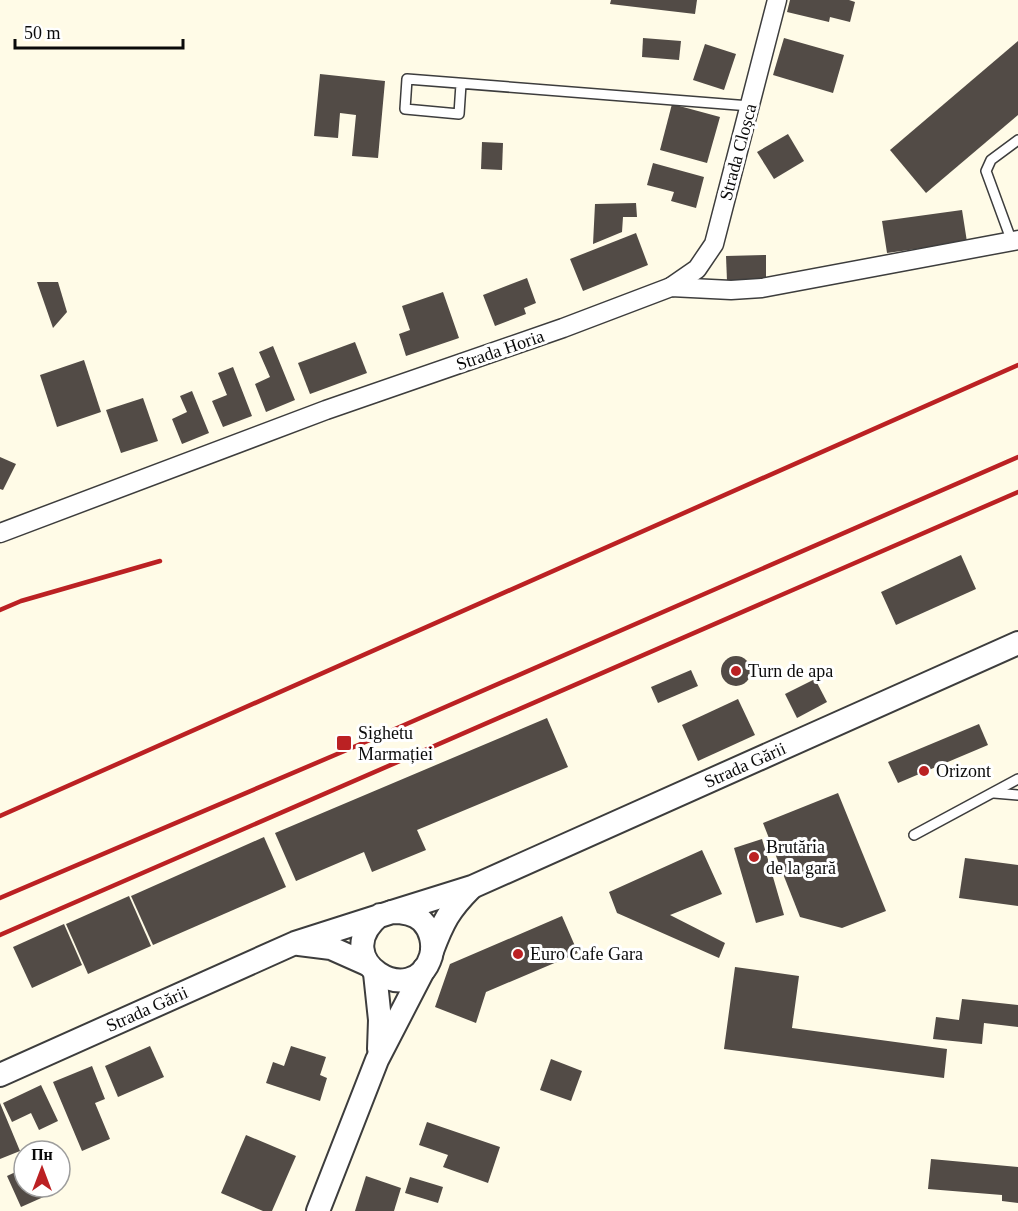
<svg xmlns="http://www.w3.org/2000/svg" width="1018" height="1211" font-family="'Times New Roman',serif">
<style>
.building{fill:#524b46}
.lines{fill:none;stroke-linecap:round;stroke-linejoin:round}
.service-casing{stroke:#3d3d3d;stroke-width:12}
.minor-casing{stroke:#3d3d3d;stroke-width:21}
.tertiary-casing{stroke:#3d3d3d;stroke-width:26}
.service{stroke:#fff;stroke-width:9}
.minor{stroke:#fff;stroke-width:18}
.tertiary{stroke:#fff;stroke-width:22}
.rail{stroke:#bb2123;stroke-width:4.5}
.poi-dot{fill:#bb2123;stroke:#fff;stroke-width:2}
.labels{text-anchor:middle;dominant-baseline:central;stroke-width:6;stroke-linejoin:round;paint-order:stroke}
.street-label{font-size:18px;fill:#0a0a0a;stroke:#fff}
.poi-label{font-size:18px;fill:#0a0a0a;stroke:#fff;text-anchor:start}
</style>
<rect width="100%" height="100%" fill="#fffbe7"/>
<g class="building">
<polygon points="611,0 697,0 695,14 610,4"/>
<polygon points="790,0 849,0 855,2 850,22 830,17 829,22 787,12"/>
<polygon points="643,38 681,41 679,60 642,57"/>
<polygon points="784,38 844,55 833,93 773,75"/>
<polygon points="1018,41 1018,115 926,193 890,150"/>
<polygon points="705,44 736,54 724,90 693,80"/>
<polygon points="320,74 385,81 378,158 352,156 356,115 340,113 338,138 314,136"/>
<polygon points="672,104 720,117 707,163 660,150"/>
<polygon points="788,134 804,161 774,179 757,152"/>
<polygon points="482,142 503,143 502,170 481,169"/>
<polygon points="653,163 704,177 696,208 671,201 674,192 647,185"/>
<polygon points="636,203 637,217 623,217 622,232 593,244 595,204"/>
<polygon points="962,210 967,242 887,253 882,221"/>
<polygon points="636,233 648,265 583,291 570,259"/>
<polygon points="766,255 766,280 727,281 726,256"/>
<polygon points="527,278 536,303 524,308 526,314 495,326 483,295"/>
<polygon points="37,282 58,282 67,312 53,328"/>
<polygon points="443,292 459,338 406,356 399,334 410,330 402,306"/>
<polygon points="355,342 367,373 310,394 298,363"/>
<polygon points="273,346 295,400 266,412 255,384 270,377 259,352"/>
<polygon points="84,360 101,412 57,427 40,375"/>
<polygon points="233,367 252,416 223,427 212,401 227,395 218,373"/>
<polygon points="192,391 209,433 182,444 172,419 187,412 180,396"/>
<polygon points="143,398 158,441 121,453 106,410"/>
<polygon points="0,457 16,464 3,490 0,489"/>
<polygon points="961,555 976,589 896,625 881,592"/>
<circle cx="736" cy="671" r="15"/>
<polygon points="691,670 698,686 658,703 651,687"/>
<polygon points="815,679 827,702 797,718 785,694"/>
<polygon points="738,699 755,735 698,761 682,725"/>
<polygon points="547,718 568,767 417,830 426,850 372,872 364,852 296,881 275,833"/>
<polygon points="979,724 988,745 898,783 888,762"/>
<polygon points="838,793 886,911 842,928 800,917 763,823"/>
<polygon points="264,837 286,887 153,945 131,896"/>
<polygon points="762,839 784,915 756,923 734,848"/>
<polygon points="702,850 722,894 670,915 725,943 719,958 617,913 609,892"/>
<polygon points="965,858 1018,865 1018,906 959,898"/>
<polygon points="129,896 151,946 88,974 66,924"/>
<polygon points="562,916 578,953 486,992 476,1023 435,1007 450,964"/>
<polygon points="64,924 82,965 32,988 13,947"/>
<polygon points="735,967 799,976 792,1028 947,1049 944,1078 724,1049"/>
<polygon points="962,999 1018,1005 1018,1027 984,1023 982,1044 933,1039 936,1017 959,1020"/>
<polygon points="150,1046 164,1077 118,1097 105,1066"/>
<polygon points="291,1046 326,1057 320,1075 327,1078 320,1101 266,1083 273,1062 284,1066"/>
<polygon points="551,1059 582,1071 571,1101 540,1090"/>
<polygon points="92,1066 105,1099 95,1103 110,1139 82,1151 53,1082"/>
<polygon points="41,1085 58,1121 39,1130 31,1113 12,1122 3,1103"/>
<polygon points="0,1103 20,1151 0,1159"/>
<polygon points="427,1122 500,1147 488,1183 443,1167 448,1155 419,1145"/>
<polygon points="246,1135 296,1156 272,1211 263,1211 221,1193"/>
<polygon points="931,1159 1018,1167 1018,1203 1002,1201 1002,1195 928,1189"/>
<polygon points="24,1168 24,1187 44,1187 48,1195 21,1207 7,1176"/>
<polygon points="366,1176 401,1188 394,1211 355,1211"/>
<polygon points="410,1177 443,1187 438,1203 405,1193"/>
</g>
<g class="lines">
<defs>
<g id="service">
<polyline points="461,84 459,114 405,109 407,79 750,106"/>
<polyline points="1012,242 986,171 991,160 1018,140"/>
<polyline points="994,793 1018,795"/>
<polyline points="914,835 1018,779"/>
</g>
<g id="minor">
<polyline points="671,287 697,269 714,244 777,0"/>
<polyline points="0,533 326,410 563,328 671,287 731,290 762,288 1018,240"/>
</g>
<g id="tertiary">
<polyline points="392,912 472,887 1018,643"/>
<polyline points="299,944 331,948 367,964"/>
<path d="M 432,951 C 443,922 449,910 471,888"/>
<polyline points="375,973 380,1020 379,1049"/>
<path d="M 0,1075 L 295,943 L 392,912 C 403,912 414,913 422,921 C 431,930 434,944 431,956 C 414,1012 325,960 380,915"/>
<polyline points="318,1211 377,1060 424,969"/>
</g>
</defs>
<use href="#service" class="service-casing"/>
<use href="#minor" class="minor-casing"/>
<use href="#tertiary" class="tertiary-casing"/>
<use href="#service" class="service"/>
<use href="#minor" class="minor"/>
<use href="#tertiary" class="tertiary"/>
<g class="rail">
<polyline points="0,610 21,601 160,561"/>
<polyline points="0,816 1018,365"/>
<polyline points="0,898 363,743 1018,457"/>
<polyline points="0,935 1018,492"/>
</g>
</g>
<g class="poi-dot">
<circle cx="736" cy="671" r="6"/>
<rect x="336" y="735" width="16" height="16" rx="3"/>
<circle cx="924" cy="771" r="6"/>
<circle cx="754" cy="857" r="6"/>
<circle cx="518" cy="954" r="6"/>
</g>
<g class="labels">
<g class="street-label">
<text transform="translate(738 152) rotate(-75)">Strada Cloșca</text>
<text transform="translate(500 350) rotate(-19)">Strada Horia</text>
<text transform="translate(745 765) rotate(-24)">Strada Gării</text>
<text transform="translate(147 1009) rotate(-24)">Strada Gării</text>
</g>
<g class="poi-label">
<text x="748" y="671">Turn de apa</text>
<text x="358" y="733">Sighetu<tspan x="358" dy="21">Marmației</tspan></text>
<text x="936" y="771">Orizont</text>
<text x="766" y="847">Brutăria<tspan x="766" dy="21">de la gară</tspan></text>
<text x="530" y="954">Euro Cafe Gara</text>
</g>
</g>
<g transform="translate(42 1169)"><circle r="28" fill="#ffffff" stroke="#9d9d9d" stroke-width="1.5"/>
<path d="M0-4.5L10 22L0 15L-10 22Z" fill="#bb2123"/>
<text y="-9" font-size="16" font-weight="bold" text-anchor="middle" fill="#0a0a0a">Пн</text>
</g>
<path d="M15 39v9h168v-9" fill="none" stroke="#0a0a0a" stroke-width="3"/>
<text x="24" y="39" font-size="18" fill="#0a0a0a" stroke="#ffffff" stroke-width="4.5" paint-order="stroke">50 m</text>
</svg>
